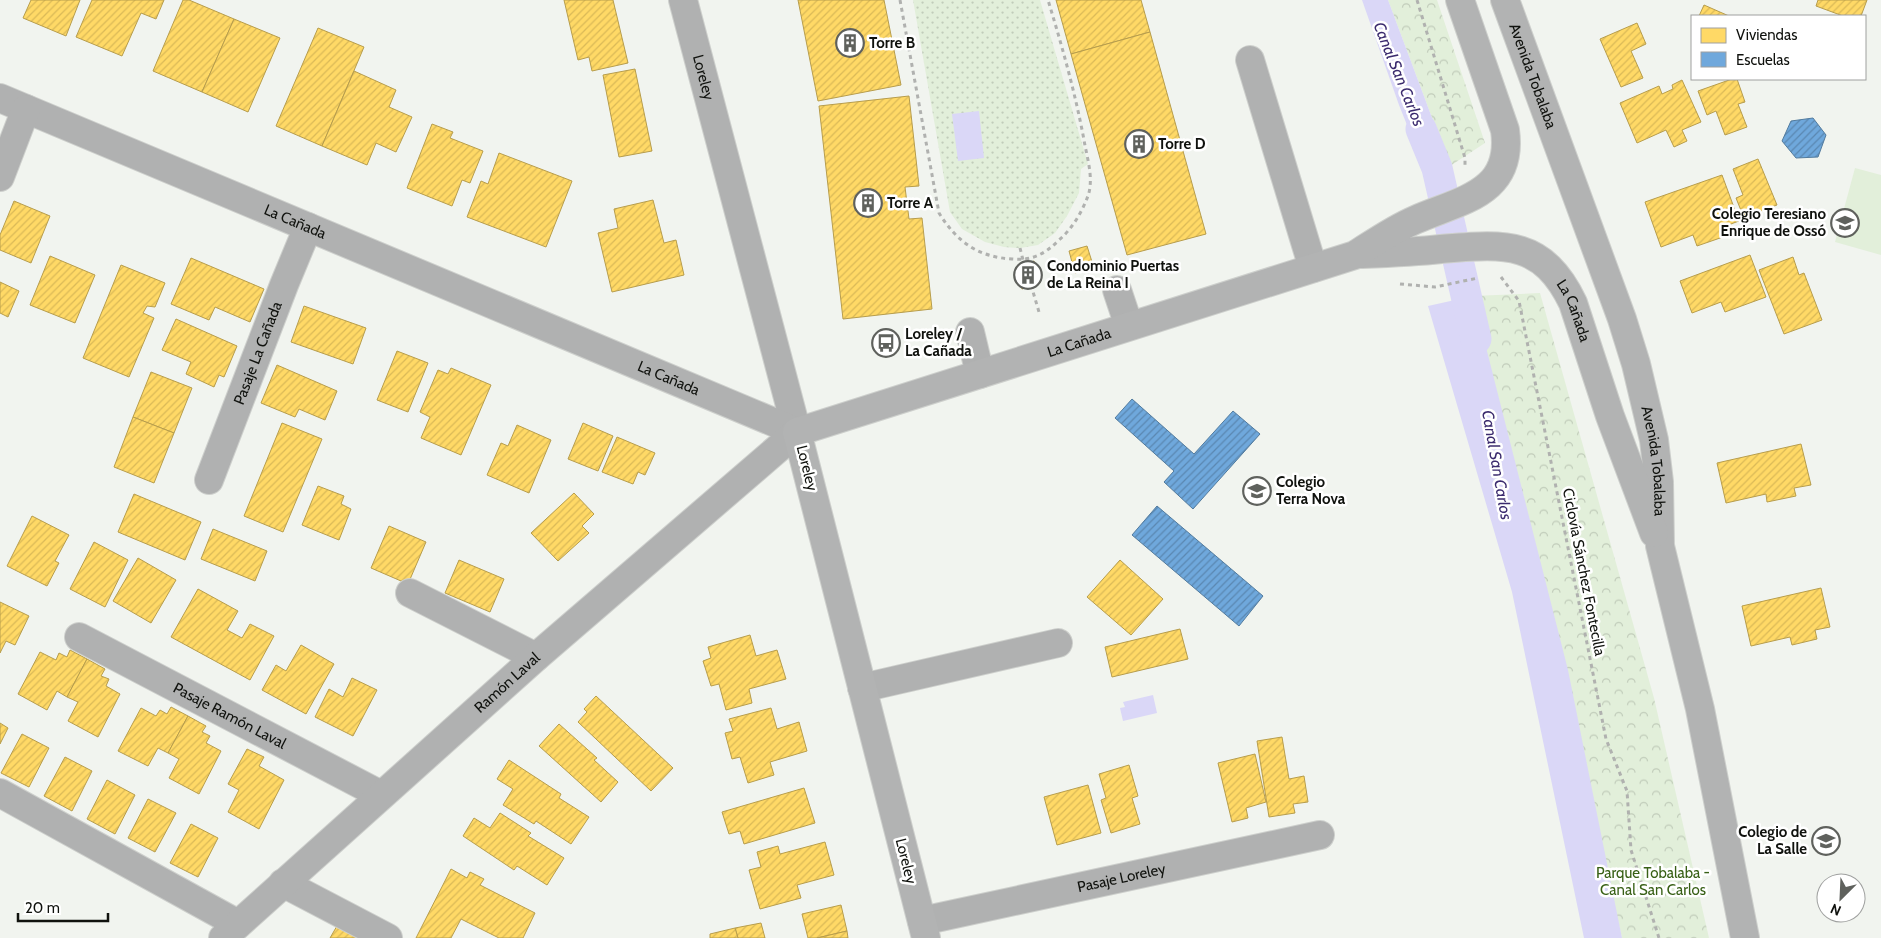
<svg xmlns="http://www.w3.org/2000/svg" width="1881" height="938" font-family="Cabin,sans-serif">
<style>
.grass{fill:url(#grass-dots)}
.forest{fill:url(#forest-crowns)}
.garden{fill:#e2efda}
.water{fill:#dad7f7}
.homes{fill:url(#homes-hatch);stroke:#b79d4c}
.schools{fill:url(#schools-hatch);stroke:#527b9e}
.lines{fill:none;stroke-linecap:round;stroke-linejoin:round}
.canal{stroke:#dad7f7;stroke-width:31}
.minor-casing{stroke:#cdcfcc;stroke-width:30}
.major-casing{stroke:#cdcfcc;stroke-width:30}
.path{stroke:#b0b1af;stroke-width:3;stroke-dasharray:4 4;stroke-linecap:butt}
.minor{stroke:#b0b1b1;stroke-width:28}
.major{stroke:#b2b3b3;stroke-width:28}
.labels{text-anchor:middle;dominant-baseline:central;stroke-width:5;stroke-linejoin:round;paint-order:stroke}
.poi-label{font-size:15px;font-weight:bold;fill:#10120e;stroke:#fff;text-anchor:start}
.street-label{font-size:15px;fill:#10120e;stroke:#fff}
.park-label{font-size:15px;fill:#386016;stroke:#fff}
.water-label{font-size:16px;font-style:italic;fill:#3b2b6e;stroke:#fff}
</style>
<defs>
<pattern id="grass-dots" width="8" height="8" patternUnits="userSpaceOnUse" patternTransform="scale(1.25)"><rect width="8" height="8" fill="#e2efda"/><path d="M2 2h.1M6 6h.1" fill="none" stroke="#c1ccba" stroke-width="1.8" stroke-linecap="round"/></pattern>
<pattern id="forest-crowns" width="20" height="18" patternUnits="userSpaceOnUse" patternTransform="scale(1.25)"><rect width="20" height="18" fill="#e2efda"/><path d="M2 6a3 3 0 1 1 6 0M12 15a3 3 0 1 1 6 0" fill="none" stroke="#c1ccba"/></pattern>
<pattern id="homes-hatch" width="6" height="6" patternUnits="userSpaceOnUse" patternTransform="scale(1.25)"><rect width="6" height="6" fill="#ffd966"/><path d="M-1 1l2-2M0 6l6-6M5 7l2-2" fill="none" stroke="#dab957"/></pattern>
<pattern id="schools-hatch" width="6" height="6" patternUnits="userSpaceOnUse" patternTransform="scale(1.25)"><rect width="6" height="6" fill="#6fa8dc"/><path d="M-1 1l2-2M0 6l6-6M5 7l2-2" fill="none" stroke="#5a87b1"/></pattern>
</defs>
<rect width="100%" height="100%" fill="#f1f4ef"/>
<polygon class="grass" points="913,0 1040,0 1088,164 1081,169 1079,193 1067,216 1055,233 1038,245 1020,248 1004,247 985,242 962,229 950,212"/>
<g class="forest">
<polygon points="1388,0 1437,0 1485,143 1450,166"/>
<polygon points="1540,293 1654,698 1709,938 1622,938 1473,296"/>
</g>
<polygon class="garden" points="1855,168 1881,175 1881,255 1835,242"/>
<g class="water">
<polygon points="1362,0 1388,0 1450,166 1425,170 1399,105"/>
<polygon points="979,111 984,158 958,161 952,114"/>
<polygon points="1473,296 1568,670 1622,938 1584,938 1512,592 1428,306"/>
<polygon points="1153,695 1157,713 1123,721 1120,708 1125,707 1123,702"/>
</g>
<g class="homes">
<polygon points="31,0 80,0 66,36 23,18"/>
<polygon points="92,0 164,0 156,19 141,13 122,56 76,37"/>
<polygon points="183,0 189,0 234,19 202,92 153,71"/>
<polygon points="564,0 613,0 628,63 592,71 589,57 578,60"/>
<polygon points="798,0 884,0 901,85 818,101"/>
<polygon points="1056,0 1141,0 1150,32 1071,54"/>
<polygon points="1818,0 1867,0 1861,16 1843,16 1816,6"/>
<polygon points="1704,5 1729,16 1699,16"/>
<polygon points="234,19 280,38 248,112 202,92"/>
<polygon points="1637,23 1646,44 1631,51 1643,78 1621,87 1600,39"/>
<polygon points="318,28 364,47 322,146 276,126"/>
<polygon points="1150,32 1206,234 1127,255 1071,54"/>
<polygon points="635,69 652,151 619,157 603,75"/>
<polygon points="354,71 396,90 389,107 412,117 396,152 376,143 367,165 322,146"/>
<polygon points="1732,79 1737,79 1745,102 1738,104 1747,127 1725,135 1716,111 1707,115 1698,91"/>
<polygon points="1682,80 1701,122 1682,130 1687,141 1674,147 1666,130 1637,143 1620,103 1659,86 1662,94 1673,89 1672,85"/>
<polygon points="909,96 919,186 905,187 909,219 922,218 932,309 843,319 819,106"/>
<polygon points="432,124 453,132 450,138 483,151 470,183 462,180 452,206 407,188"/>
<polygon points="499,153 572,181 546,247 467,217 481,181 488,184"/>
<polygon points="1758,159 1777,205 1744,218 1736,198 1743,195 1733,169"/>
<polygon points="1722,175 1739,221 1720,228 1723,237 1697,246 1693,235 1661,247 1645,202"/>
<polygon points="653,200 664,243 676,240 684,275 612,292 598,233 618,228 614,209"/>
<polygon points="14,201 50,216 31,263 0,250 0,235"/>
<polygon points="1087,246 1094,268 1075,273 1069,251"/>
<polygon points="1750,255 1766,297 1725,312 1721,302 1692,313 1680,281"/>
<polygon points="50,256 95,275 75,323 30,305"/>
<polygon points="1793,257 1799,275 1804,273 1822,320 1784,334 1759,270"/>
<polygon points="191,258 264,289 250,322 215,307 209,320 171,304"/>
<polygon points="1034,261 1040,283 1022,289 1016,267"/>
<polygon points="121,265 165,283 155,307 147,306 143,313 154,318 129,377 83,358"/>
<polygon points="0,282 19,291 8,317 0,313"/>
<polygon points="304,306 366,328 353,364 291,342"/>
<polygon points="176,319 237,346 224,377 219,375 214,387 186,374 191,362 162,350"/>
<polygon points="397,351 428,363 408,412 377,400"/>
<polygon points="277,365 337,391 325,420 299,409 295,417 261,403"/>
<polygon points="451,368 491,385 461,455 421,438 430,417 420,412 438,370 448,374"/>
<polygon points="151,372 192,388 174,433 133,417"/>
<polygon points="133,417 174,433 154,483 114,467"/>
<polygon points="282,423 322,439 283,532 244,516"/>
<polygon points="583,423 613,436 598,471 568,459"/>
<polygon points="517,425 551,440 529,493 487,475 501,443 508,446"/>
<polygon points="617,437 655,453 645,475 638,472 633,484 602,472"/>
<polygon points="1801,444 1811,485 1794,488 1796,496 1767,502 1766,494 1726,503 1717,463"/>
<polygon points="318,486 344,496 341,504 351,509 339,540 302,525"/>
<polygon points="574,493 594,514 582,526 589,533 558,561 531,533"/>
<polygon points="134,494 201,522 185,560 118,532"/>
<polygon points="32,516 69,535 55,561 59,563 47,586 7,566"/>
<polygon points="389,526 426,542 408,584 371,568"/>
<polygon points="213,529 267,551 255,581 201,559"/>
<polygon points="94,542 128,560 105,607 70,589"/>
<polygon points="138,558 176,580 151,623 113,601"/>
<polygon points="459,560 504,579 490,612 445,593"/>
<polygon points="1120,560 1163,599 1131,635 1087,597"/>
<polygon points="1821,588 1830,627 1815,630 1817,639 1792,645 1790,637 1751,646 1742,606"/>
<polygon points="198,589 238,611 227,630 242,638 250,624 274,636 250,680 171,637"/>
<polygon points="0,602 29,616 15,645 6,641 0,653"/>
<polygon points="1180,629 1188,659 1112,677 1105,647"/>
<polygon points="750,635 756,656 777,650 786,679 749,689 752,703 726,710 719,684 711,686 703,661 711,658 708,647"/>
<polygon points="301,645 334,664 306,714 262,690 276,665 286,671"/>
<polygon points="70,650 87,659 67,697 57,691 47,710 18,694 40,652 56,660 59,653 67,657"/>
<polygon points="87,659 105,669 101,676 109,679 106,686 120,694 98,737 68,721 78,702 67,697"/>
<polygon points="352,678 377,690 353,736 315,717 329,689 343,697"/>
<polygon points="596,696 673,768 651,791 578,722 587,712 584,709"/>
<polygon points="171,707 188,716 168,753 158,748 148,766 118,751 141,708 156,716 160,710 167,714"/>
<polygon points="771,708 777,729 799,722 807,751 770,762 774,775 748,783 740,757 732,759 725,733 733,731 729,719"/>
<polygon points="188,716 206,726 202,732 210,736 206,743 221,751 199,794 169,778 179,759 168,753"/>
<polygon points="0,723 8,728 0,744"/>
<polygon points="559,724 597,758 594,760 618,782 601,802 539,746"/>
<polygon points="22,734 49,748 29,787 1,773"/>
<polygon points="1282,737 1289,779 1304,776 1308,802 1293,804 1295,813 1269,817 1257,741"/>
<polygon points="247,749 264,757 259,766 284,780 259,829 228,812 239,790 228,784"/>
<polygon points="1255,754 1266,802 1246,808 1248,818 1232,822 1218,763"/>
<polygon points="65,757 92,771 72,811 44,796"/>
<polygon points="509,760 561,794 559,798 589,817 571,844 536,821 534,824 503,805 513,789 497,779"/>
<polygon points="1129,765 1138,796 1132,798 1140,824 1111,833 1101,800 1106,798 1099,774"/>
<polygon points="107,780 135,795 115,834 87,819"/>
<polygon points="1088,785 1101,833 1057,845 1044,797"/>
<polygon points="804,788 815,823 744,844 740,831 729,834 722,812"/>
<polygon points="148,799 176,813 155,852 128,838"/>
<polygon points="500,813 531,833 528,836 564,858 547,885 517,866 514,870 463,836 474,818 490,828"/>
<polygon points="191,824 218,838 198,877 170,863"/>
<polygon points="825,842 834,875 797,885 801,898 760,909 749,870 761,867 757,852 778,846 780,854"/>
<polygon points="451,869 467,878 470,872 484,879 480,885 535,913 523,938 499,938 461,919 451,938 416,938"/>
<polygon points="841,905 847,931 817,938 808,938 802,914"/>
<polygon points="341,919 366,938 330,938"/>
<polygon points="761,923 765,938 738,938 735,928"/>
<polygon points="735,928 738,938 710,938 710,934"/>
<polygon points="847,931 848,938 817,938"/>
</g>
<g class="schools">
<polygon points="1813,118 1826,135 1818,157 1796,158 1782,141 1791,121"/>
<polygon points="1132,399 1194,454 1233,411 1260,434 1193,509 1164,482 1174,471 1115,418"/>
<polygon points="1157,506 1263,596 1239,626 1132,535"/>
</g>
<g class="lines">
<polyline class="canal" points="1421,129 1437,168 1476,339"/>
<defs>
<g id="minor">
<path id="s1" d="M 683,0 L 797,432"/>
<polyline points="1250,60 1313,268"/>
<path id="s2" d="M 0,98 L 797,432"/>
<polyline points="0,177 26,109"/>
<polyline points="1117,290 1129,326"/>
<polyline points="970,332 980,374"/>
<path id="s3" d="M 209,480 L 284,285 L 308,227"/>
<polyline points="410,593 536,657"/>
<path id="s4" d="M 79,637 L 381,795"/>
<polyline points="862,688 1058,643"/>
<polyline points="0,793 238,924"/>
<polyline points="283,883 388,938"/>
<path id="s5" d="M 922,921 L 1320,835"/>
<path id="s6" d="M 223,938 L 536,657 L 797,432"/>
</g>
<g id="major">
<path id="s7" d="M 1505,0 L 1622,319 L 1636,364 L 1654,440 L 1659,482 L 1660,546 L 1700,709 L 1745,938"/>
<path id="s8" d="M 1361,254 C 1387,253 1414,252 1441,249 C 1504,244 1542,239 1573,303 L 1610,416 L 1654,533"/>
<path id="s9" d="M 926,938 L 797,432 L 1355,255 C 1374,243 1394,229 1415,220 C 1460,200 1514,194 1505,130 L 1460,0"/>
</g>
</defs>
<use href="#minor" class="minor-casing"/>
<use href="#major" class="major-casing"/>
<g class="path">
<path d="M 900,0 L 939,213 C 957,242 978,257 1012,259 C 1032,261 1045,254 1059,240 C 1072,229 1082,212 1088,196 C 1094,178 1087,158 1084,140 C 1075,92 1062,46 1048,0"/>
<polyline points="1417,0 1465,158 1465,166"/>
<polyline points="1020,248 1024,264"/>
<polyline points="1501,277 1519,301 1606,739 1627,791 1631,850 1659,938"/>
<polyline points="1400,284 1435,287 1478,278"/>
<polyline points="1031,285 1039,312"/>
</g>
<use href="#minor" class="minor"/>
<use href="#major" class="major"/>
</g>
<defs>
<symbol id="building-ring" viewBox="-11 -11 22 22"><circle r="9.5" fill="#fff" stroke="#5f615d" stroke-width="1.5"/><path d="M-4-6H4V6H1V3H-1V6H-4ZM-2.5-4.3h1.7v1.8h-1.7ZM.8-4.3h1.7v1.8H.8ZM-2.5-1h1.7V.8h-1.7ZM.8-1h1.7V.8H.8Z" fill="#5f615d"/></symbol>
<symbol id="school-ring" viewBox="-11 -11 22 22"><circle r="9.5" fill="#fff" stroke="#5f615d" stroke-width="1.5"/><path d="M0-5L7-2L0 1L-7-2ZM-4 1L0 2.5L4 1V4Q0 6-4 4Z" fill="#5f615d"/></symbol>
<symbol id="bus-ring" viewBox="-11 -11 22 22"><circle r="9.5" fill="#fff" stroke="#5f615d" stroke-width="1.5"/><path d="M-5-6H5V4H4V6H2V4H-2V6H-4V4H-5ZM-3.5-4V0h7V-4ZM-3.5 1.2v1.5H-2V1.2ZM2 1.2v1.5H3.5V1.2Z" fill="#5f615d"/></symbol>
</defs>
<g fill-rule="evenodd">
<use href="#building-ring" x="834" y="27" width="32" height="32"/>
<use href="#building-ring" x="1123" y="128" width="32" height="32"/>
<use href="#building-ring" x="852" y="187" width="32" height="32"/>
<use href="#school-ring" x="1829" y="207" width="32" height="32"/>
<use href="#building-ring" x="1012" y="259" width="32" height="32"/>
<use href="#bus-ring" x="870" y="327" width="32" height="32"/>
<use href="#school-ring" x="1241" y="475" width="32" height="32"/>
<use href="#school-ring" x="1810" y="825" width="32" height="32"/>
</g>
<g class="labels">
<g class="poi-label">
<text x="869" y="43">Torre B</text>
<text x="1158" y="144">Torre D</text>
<text x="887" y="203">Torre A</text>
<text x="1826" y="214" text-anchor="end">Colegio Teresiano<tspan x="1826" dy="17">Enrique de Ossó</tspan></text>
<text x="1047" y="266">Condominio Puertas<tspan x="1047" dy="17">de La Reina I</tspan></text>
<text x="905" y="334">Loreley /<tspan x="905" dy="17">La Cañada</tspan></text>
<text x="1276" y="482">Colegio<tspan x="1276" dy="17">Terra Nova</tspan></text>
<text x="1807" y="832" text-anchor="end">Colegio de<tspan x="1807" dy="17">La Salle</tspan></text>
</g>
<g class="street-label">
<text stroke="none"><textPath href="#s7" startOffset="81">Avenida Tobalaba</textPath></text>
<text stroke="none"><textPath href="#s1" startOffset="80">Loreley</textPath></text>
<text stroke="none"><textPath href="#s2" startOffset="320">La Cañada</textPath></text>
<text stroke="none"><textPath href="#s8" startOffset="244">La Cañada</textPath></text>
<text stroke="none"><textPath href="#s9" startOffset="818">La Cañada</textPath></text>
<text stroke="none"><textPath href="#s3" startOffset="136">Pasaje La Cañada</textPath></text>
<text stroke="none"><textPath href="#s2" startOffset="725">La Cañada</textPath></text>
<text stroke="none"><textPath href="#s7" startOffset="486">Avenida Tobalaba</textPath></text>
<text transform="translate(807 468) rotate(76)">Loreley</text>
<text transform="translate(1584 572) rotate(79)">Ciclovía Sánchez Fontecilla</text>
<text stroke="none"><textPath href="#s6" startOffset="382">Ramón Laval</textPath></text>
<text stroke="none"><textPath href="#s4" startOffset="170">Pasaje Ramón Laval</textPath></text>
<text transform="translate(906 861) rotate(76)">Loreley</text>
<text stroke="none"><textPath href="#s5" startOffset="204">Pasaje Loreley</textPath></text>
</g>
<g class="park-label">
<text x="1653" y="873">Parque Tobalaba -<tspan x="1653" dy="17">Canal San Carlos</tspan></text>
</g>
<g class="water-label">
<text transform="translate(1399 74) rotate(68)">Canal San Carlos</text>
<text transform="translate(1497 465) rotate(80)">Canal San Carlos</text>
</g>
</g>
<rect x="1691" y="15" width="175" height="65" fill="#ffffff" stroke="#9fa09f"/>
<rect x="1701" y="28" width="25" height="15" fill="#ffd966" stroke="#9fa09f"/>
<text x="1736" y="40" font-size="15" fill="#10120e">Viviendas</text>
<rect x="1701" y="52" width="25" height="15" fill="#6fa8dc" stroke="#9fa09f"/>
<text x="1736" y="65" font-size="15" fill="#10120e">Escuelas</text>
<g transform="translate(1841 898) rotate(204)"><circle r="24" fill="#ffffff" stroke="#9fa09f"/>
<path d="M0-4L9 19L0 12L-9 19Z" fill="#5f615d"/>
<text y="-8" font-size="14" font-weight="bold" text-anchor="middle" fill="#10120e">N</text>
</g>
<path d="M18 913v8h90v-8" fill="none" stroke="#10120e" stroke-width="2.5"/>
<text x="25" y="913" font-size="15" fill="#10120e" stroke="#ffffff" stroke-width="4" paint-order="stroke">20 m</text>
</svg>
